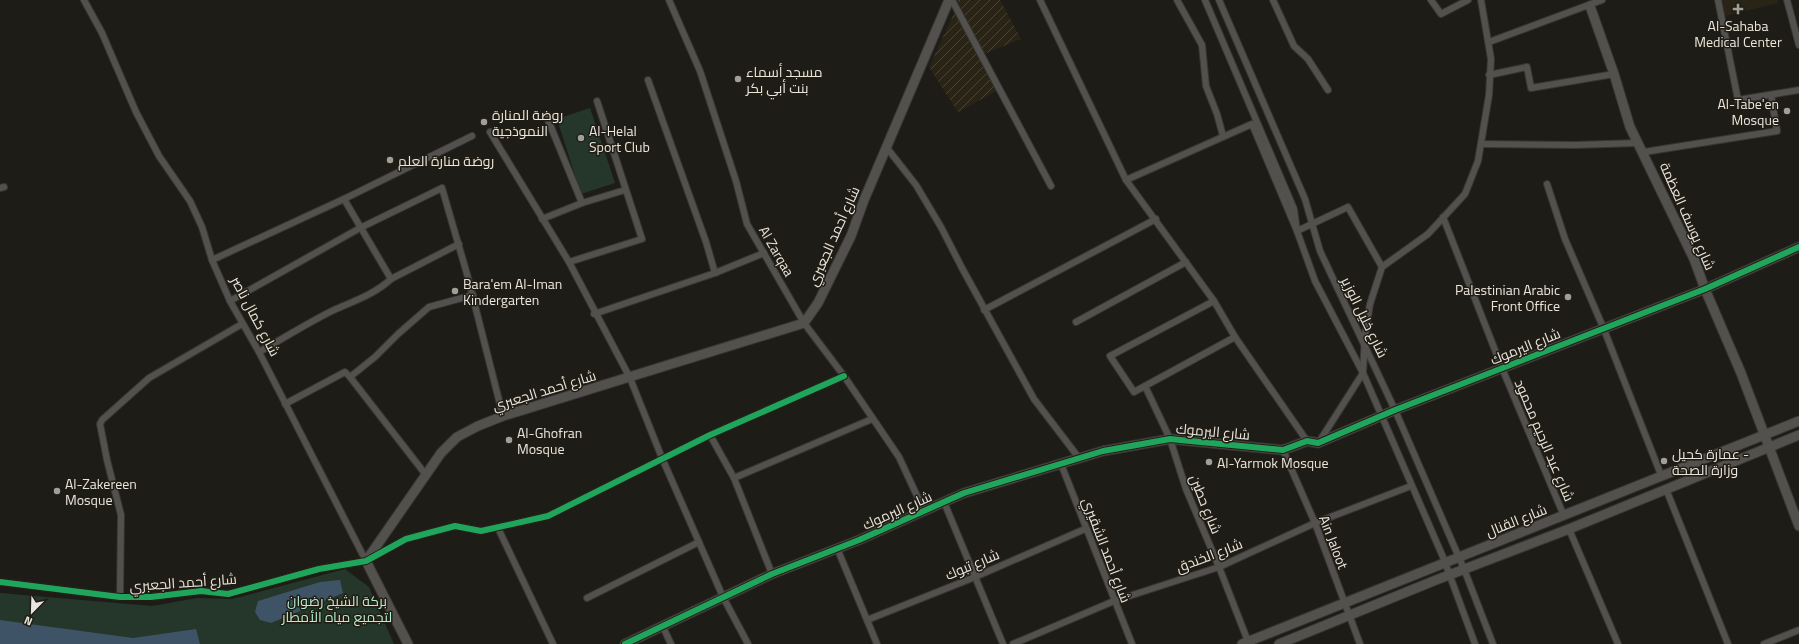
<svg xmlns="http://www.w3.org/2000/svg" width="1799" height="644" font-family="'Titillium Web',Cairo,sans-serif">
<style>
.built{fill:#292416}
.industrial{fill:url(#industrial-furrows)}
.green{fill:#25362a}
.water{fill:#3f5366}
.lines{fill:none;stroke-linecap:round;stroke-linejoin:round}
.street-casing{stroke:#383633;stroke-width:8}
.secondary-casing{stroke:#383633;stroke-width:11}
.street{stroke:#52514d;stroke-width:6}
.secondary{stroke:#52514d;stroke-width:9}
.cycleway-casing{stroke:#211d14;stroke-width:8}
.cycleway{stroke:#20a55d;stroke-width:6}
.poi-dot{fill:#a19f99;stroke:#211d14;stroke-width:1.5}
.labels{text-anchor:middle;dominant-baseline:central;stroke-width:3;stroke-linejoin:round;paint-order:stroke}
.poi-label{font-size:14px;fill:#e8e5df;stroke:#211d14;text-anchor:start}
.street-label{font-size:14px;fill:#e8e5df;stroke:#211d14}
.park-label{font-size:14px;fill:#b5eeca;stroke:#211d14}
</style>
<defs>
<pattern id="industrial-furrows" width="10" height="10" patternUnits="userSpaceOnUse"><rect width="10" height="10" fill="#292416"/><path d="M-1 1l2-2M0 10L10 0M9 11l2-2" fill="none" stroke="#484437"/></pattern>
</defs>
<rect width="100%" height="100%" fill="#1e1c17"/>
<polygon class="built" points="1722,0 1778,0 1778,3 1725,16"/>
<g class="industrial">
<polygon points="957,0 1000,0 1021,39 984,54"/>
<polygon points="956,9 998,90 958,112 929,67"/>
</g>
<g class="green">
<polygon points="590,108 615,183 581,194 557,119"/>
<polygon points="345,569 369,587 394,644 0,644 0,593 152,606 197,598 232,599"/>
</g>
<g class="water">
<polygon points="340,580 343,593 271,623 260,620 255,612 258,601 320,582"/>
<polygon points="0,620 133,638 196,629 200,644 0,644"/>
</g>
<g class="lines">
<defs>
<g id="street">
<polyline points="84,0 102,33 136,112 159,156 190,201 202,227 212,260 230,301 259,352 366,561"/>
<polyline points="669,0 700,71 736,181 747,224 804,323 844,376 899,457 924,511"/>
<polyline points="952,0 1051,186"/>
<polyline points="1040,0 1126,180 1214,301 1235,337 1307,441"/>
<polyline points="1177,0 1202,45 1206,86 1217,114 1223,136"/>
<polyline points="1205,0 1294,209 1297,231 1315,281 1363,373 1443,557 1475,644"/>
<polyline points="1219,0 1305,199 1320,251 1395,410 1464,569 1493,644"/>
<polyline points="1273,0 1294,46 1308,59 1328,90"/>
<polyline points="1431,0 1441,14 1468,0"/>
<polyline points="1718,0 1738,100 1799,90"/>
<polyline points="1787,0 1799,45"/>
<polyline points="1489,42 1602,0"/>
<polyline points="1489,75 1527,67 1531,88 1614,74"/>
<polyline points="648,80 706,242 715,273"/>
<polyline points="546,115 582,203"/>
<polyline points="490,132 569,262 630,378 662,458 723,597 748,644"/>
<polyline points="1482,144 1575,145 1637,143"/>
<polyline points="887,148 916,185 941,227 962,268 1034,399 1079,458"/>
<polyline points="1644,152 1777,131 1771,95"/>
<polyline points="1126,180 1252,124 1297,231 1348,207 1382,267"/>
<polyline points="1547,184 1565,239 1603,327 1661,475"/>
<polyline points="0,188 4,187"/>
<polyline points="344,199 391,279"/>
<polyline points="1443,217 1502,368 1564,516"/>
<polyline points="542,219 582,203 625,190"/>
<polyline points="212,260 344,199 472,136"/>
<polyline points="569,262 642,239 597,101"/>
<polyline points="230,301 360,228 442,188 467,274 503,416"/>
<polyline points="1214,301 1110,356 1134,392 1235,337"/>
<polyline points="984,310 1156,219"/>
<polyline points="594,314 715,273 764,253"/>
<polyline points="1076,322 1186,262"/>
<path d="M 259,352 C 284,338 309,322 334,310 C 354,301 375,294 391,279 L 459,244"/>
<polyline points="350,377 426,475"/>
<polyline points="1145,386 1170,439 1186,489 1219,567 1249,644"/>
<polyline points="285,404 345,372 350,377 375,357 398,334 429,307 473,295"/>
<polyline points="710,435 734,478 772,574"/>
<polyline points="1319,442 1363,373 1365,335 1370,304 1382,267 1428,234 1465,194 1478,161 1489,95 1491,59 1481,0"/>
<polyline points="1283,450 1315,523 1360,644"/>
<polyline points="1061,464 1132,644"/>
<polyline points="734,478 872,419"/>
<polyline points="1666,489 1728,644"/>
<polyline points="944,502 1003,644"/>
<polyline points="498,528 553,644"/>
<polyline points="1569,529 1618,644"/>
<polyline points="837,548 877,644"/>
<polyline points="0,582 120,597 151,597 201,591 228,594 319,569 366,561 406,539 455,526 481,531 548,516 710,435 844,376"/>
<polyline points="120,597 121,515 107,460 100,424 102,420 149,378 242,324"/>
<polyline points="587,598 699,542"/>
<polyline points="867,620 975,577 1085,529"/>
<polyline points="663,627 671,644"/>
<polyline points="1013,644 1114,601 1219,567 1315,523 1411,486"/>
<polyline points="1764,644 1799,630"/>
</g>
<g id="secondary">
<polyline points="1590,6 1614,74 1630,127 1694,259 1705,289 1741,373 1799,526"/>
<polyline points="408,644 366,561 441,453 457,437 478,426 503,416 804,323 818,303 851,236 864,200 949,0"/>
<polyline points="625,644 772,574 859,540 964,493 1103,451 1170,439 1283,450 1307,441 1318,443 1395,410 1705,289 1799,247"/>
<polyline points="1242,644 1799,421"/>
<polyline points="1279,644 1436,580 1569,529 1799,435"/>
</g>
</defs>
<use href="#street" class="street-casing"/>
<use href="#secondary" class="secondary-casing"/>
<use href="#street" class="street"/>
<use href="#secondary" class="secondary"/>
<defs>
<g id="cycleway">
<polyline points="0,582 120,597 151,597 201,591 228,594 319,569 366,561 406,539 455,526 481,531 548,516 710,435 844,376"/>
<polyline points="625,644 772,574 859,540 964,493 1103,451 1170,439 1283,450 1307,441 1318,443 1395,410 1705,289 1799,247"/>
</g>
</defs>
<use href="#cycleway" class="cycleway-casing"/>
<use href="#cycleway" class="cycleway"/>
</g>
<g class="poi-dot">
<path d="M1736 3h4v4h4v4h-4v4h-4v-4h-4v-4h4z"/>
<circle cx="738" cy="79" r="4"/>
<circle cx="1787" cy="111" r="4"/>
<circle cx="484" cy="122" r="4"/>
<circle cx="581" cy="138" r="4"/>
<circle cx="390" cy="160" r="4"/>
<circle cx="455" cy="291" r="4"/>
<circle cx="1568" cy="297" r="4"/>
<circle cx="509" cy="440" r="4"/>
<circle cx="1664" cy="461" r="4"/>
<circle cx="1209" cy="462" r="4"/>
<circle cx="57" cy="491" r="4"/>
</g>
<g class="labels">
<g class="poi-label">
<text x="1738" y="25" text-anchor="middle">Al-Sahaba<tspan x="1738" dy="16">Medical Center</tspan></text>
<text x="746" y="71">مسجد أسماء<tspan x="746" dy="16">بنت أبي بكر</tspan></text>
<text x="1779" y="103" text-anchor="end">Al-Tabe'en<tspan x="1779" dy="16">Mosque</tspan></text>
<text x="492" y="114">روضة المنارة<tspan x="492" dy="16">النموذجية</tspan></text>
<text x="589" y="130">Al-Helal<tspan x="589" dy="16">Sport Club</tspan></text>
<text x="398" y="160">روضة منارة العلم</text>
<text x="463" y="283">Bara'em Al-Iman<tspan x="463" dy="16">Kindergarten</tspan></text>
<text x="1560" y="289" text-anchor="end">Palestinian Arabic<tspan x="1560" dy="16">Front Office</tspan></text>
<text x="517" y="432">Al-Ghofran<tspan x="517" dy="16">Mosque</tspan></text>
<text x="1672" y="453">عمارة كحيل -<tspan x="1672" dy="16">وزارة الصحة</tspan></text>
<text x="1217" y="462">Al-Yarmok Mosque</text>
<text x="65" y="483">Al-Zakereen<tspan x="65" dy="16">Mosque</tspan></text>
</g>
<g class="street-label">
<text transform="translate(1688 216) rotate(66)">شارع يوسف العظمة</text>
<text transform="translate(833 236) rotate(-66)">شارع أحمد الجعبري</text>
<text transform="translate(777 251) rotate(60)">Al Zarqaa</text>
<text transform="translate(256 316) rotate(62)">شارع كمال ناصر</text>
<text transform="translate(1365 317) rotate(64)">شارع خليل الوزير</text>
<text transform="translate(1525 346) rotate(-22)">شارع اليرموك</text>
<text transform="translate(544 390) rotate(-17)">شارع أحمد الجعبري</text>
<text transform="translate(1213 431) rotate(5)">شارع اليرموك</text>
<text transform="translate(1545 440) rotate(67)">شارع عبد الرحيم محمود</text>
<text transform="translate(1206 504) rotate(68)">شارع حطين</text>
<text transform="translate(897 510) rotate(-24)">شارع اليرموك</text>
<text transform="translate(1516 520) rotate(-22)">شارع القنال</text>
<text transform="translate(1334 542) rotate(69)">Ain Jaloot</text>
<text transform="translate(1107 550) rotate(69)">شارع أحمد الشقيري</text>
<text transform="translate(1209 555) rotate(-21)">شارع الخندق</text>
<text transform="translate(972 564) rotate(-23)">شارع تبوك</text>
<text transform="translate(183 582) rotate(-4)">شارع أحمد الجعبري</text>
</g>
<g class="park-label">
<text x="337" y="600">بركة الشيخ رضوان<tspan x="337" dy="16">لتجميع مياه الأمطار</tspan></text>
</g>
</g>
<g transform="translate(32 612) rotate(203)" stroke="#211d14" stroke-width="3" paint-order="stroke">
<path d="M0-3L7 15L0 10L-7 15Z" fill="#e8e5df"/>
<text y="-6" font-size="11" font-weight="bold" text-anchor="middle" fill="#e8e5df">N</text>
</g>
</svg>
